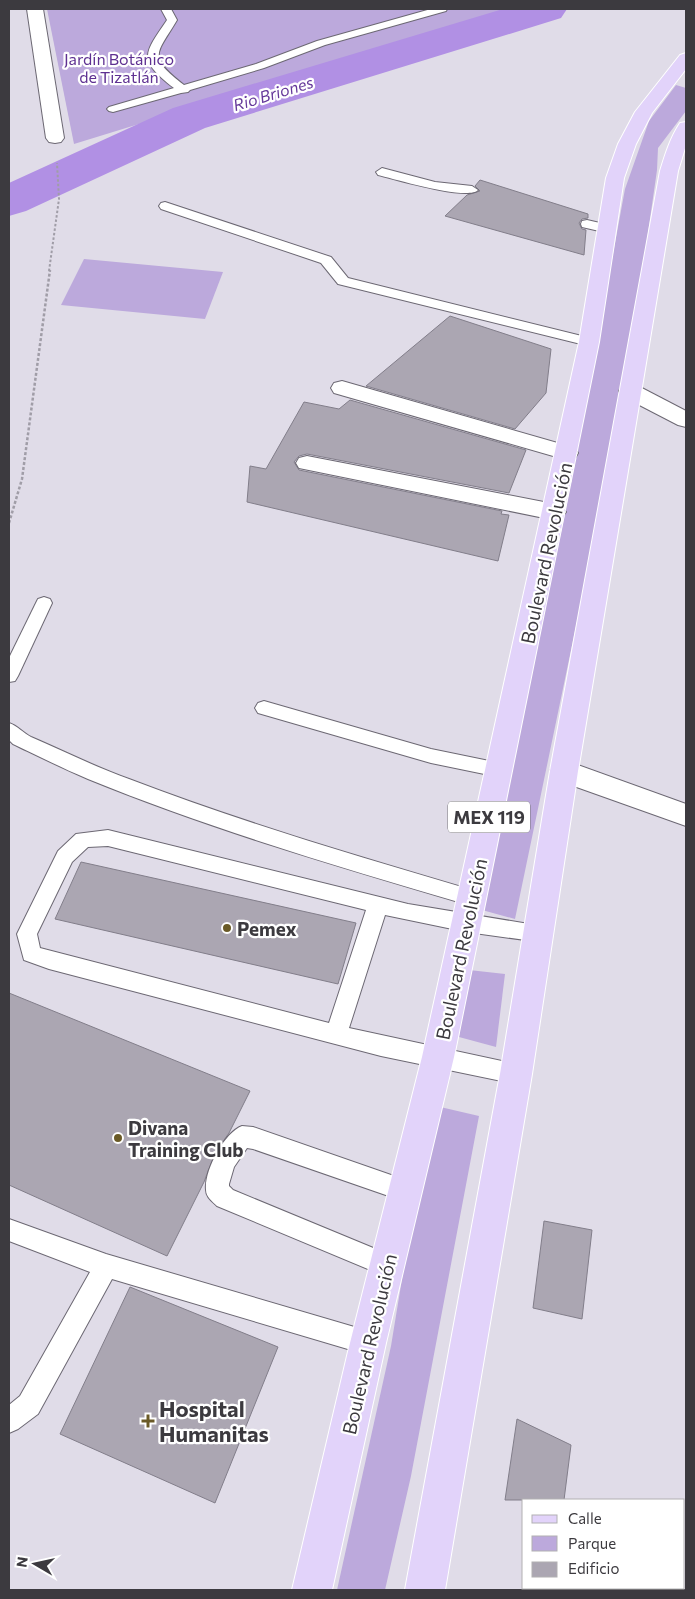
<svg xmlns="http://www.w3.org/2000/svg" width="695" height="1599" font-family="Commissioner,sans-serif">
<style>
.green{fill:#bca9dc}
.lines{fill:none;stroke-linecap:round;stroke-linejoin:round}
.river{fill:#b190e4;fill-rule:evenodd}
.building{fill:#aba6b2;stroke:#827e8a}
.lane-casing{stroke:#6c6873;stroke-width:2}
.street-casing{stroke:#6c6873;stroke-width:2}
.secondary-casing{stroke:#6c6873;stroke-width:2}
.primary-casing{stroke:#fff;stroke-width:2}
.path-far1{stroke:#a09da7;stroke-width:2;stroke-dasharray:2.5 2;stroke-linecap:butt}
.path{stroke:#a09da7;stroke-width:2.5;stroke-dasharray:3 2;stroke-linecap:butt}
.lane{fill:#fff;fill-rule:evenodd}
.street{fill:#fff;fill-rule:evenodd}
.secondary{fill:#fff;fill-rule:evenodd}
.primary{fill:#e2d3fa;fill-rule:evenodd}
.poi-dot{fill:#6a5a27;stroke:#fff;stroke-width:2}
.labels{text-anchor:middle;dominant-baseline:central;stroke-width:4.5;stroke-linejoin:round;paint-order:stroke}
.far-park-label{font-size:16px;fill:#5e3091;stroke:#fff}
.far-water-label{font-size:16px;font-style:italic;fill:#65389a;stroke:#fff}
.shield{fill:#fff;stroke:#767579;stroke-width:1}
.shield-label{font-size:18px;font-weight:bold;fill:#3c3a3f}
.street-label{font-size:19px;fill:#3c3a3f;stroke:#fff}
.poi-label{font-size:19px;font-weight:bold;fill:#3c3a3f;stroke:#fff;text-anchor:start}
.near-poi-label{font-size:22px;font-weight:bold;fill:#3c3a3f;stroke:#fff;text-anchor:start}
</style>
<rect width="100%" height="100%" fill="#e0dce8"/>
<g class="green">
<polygon points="47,9 512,9 74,144"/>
<polygon points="676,85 686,88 686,111 658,148 657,170 626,386 515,919 482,910 483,897 565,514 625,189 649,121"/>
<polygon points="84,259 223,272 205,319 61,305"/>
<polygon points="469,970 505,974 496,1047 459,1037"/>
<polygon points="436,1106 479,1116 411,1476 385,1590 337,1590 391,1346 414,1206"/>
</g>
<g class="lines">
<polygon class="river" points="503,9 567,9 561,18 205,128 26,211 9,216 9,183 173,108"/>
</g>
<g class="building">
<polygon points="480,180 588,214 588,218 582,219 579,223 582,229 586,230 584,255 445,216 467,195 480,191 475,186"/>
<polygon points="450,316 551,349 546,393 515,429 366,386"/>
<polygon points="350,400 526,450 509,493 307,454 299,456 294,462 299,470 502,511 501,514 509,515 498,561 247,502 250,466 266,469 304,402 339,409"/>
<polygon points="81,862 356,923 338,984 55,919"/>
<polygon points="9,993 250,1091 229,1133 215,1153 204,1182 167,1256 9,1185"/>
<polygon points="544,1221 592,1230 582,1319 533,1308"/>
<polygon points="130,1287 278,1347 215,1503 60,1434"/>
<polygon points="517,1419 571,1445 564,1500 505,1500"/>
</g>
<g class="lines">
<defs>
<g id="lane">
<path d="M 161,9 L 171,9 L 177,20 C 157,54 146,56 184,85 L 256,64 L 317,41 L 431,9 L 447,9 L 446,11 L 325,45 L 264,68 L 190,90 L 188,92 L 181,93 L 113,112 L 109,111 L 107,109 L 109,107 L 174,88 C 136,59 145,53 167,20 Z"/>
<path d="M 382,168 L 435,182 L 472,186 L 478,190 C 468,201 394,179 378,175 L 376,172 Z"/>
<polygon points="165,202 331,257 348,278 594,339 596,342 589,346 338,284 321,263 161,209 159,206 161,203"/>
<polygon points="587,220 613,226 614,229 608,233 582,227 581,224 582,221"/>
<polygon points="44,597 50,599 52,603 18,676 15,681 9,682 9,658 36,603 38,599"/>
<polygon points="264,701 431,749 499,763 506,765 508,770 506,775 499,777 431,763 258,713 255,708 258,703"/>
<path d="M 9,723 C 18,726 23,733 31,737 C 64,751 95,767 129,779 C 241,822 357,856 472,890 L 479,892 L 482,898 L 479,904 L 472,906 C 343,868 213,830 88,779 C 62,768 38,756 13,744 L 9,740 Z"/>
<path d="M 108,830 L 408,904 L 547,927 L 550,933 L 547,939 L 540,942 L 467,932 L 385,915 L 349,1028 L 516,1064 L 524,1067 L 527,1074 L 524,1081 L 516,1084 L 381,1056 L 49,969 L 24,960 L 17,934 L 58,851 L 76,834 ZM 108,846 L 366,910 L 329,1023 L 40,948 L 37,934 L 72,862 L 88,847 Z"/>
<path d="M 242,1126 L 253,1127 L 414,1183 L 417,1191 L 414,1199 L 406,1202 L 253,1149 L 247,1148 L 234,1167 L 229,1184 L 229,1186 L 233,1190 L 395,1257 L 399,1265 L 395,1273 L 387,1277 L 217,1206 C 212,1201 206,1197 206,1190 C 204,1171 224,1133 242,1126 Z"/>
<polygon points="9,1219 106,1254 368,1331 377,1334 380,1343 377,1352 368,1355 112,1279 38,1414 18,1429 9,1433 9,1405 20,1396 90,1272 9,1241"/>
</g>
<g id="street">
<polygon points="27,9 43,9 64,138 61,142 55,143 49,142 46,138"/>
<polygon points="342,381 575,448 578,453 575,458 567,460 334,393 331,388 334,383"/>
<polygon points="630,384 638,386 686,411 686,427 678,425 622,396 619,391 622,386"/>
<polygon points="307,456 554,504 562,507 566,512 562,517 554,520 299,468 296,463 299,458"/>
</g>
<polygon id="secondary" points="564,760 686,804 686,826 554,779 550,771 554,763"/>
<g id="primary">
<polygon points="686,53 686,69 652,113 636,144 624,178 599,342 454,1057 386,1343 332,1590 292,1590 350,1343 422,1057 579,342 606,178 618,144 635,112 680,55"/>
<path d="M 686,122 L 686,145 L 678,171 L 578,771 L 532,1074 L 445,1590 L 405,1590 L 500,1074 L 550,771 L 660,171 C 665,155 670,138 680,123 Z"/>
</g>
</defs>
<use href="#lane" class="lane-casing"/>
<use href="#street" class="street-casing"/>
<use href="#secondary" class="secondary-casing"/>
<use href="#primary" class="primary-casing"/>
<polyline class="path-far1" points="49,271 59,199 57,163"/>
<polyline class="path" points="9,523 22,479 50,270"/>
<use href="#lane" class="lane"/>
<use href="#street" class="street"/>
<use href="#secondary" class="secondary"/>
<use href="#primary" class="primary"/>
</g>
<g class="poi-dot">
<circle cx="227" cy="928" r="5"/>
<circle cx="118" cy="1138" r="5"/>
<path d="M145.5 1413.5h5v5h5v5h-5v5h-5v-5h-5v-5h5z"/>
</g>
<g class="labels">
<g class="far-park-label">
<text x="119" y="58">Jardín Botánico<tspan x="119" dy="18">de Tizatlán</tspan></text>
</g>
<g class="far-water-label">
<text transform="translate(273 93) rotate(-17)">Rio Briones</text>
</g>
<rect class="shield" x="448" y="801.5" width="82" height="31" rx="4"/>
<g class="shield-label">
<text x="489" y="817">MEX 119</text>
</g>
<g class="street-label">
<text transform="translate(546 553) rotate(-78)">Boulevard Revolución</text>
<text transform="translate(461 949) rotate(-78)">Boulevard Revolución</text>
<text transform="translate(369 1344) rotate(-77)">Boulevard Revolución</text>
</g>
<g class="poi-label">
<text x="237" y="928">Pemex</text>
<text x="128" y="1127">Divana<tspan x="128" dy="22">Training Club</tspan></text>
</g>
<g class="near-poi-label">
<text x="159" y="1408">Hospital<tspan x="159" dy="25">Humanitas</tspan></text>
</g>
</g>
<rect width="695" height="1599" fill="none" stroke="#3c3a3f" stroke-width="20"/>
<rect x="522" y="1499" width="162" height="90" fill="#ffffff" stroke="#b1b0b2"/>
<rect x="532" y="1515" width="25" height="8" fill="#e2d3fa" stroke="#b1b0b2"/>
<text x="568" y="1524" font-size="15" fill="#3c3a3f">Calle</text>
<rect x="532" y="1536" width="25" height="15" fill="#bca9dc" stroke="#b1b0b2"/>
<text x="568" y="1549" font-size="15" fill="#3c3a3f">Parque</text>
<rect x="532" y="1562" width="25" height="15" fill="#aba6b2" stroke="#b1b0b2"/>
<text x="568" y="1574" font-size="15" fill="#3c3a3f">Edificio</text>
<g transform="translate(35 1564) rotate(279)" stroke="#ffffff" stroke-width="4" paint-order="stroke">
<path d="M0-4L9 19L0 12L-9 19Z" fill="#3c3a3f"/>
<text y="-8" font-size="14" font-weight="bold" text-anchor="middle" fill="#3c3a3f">N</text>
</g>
</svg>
